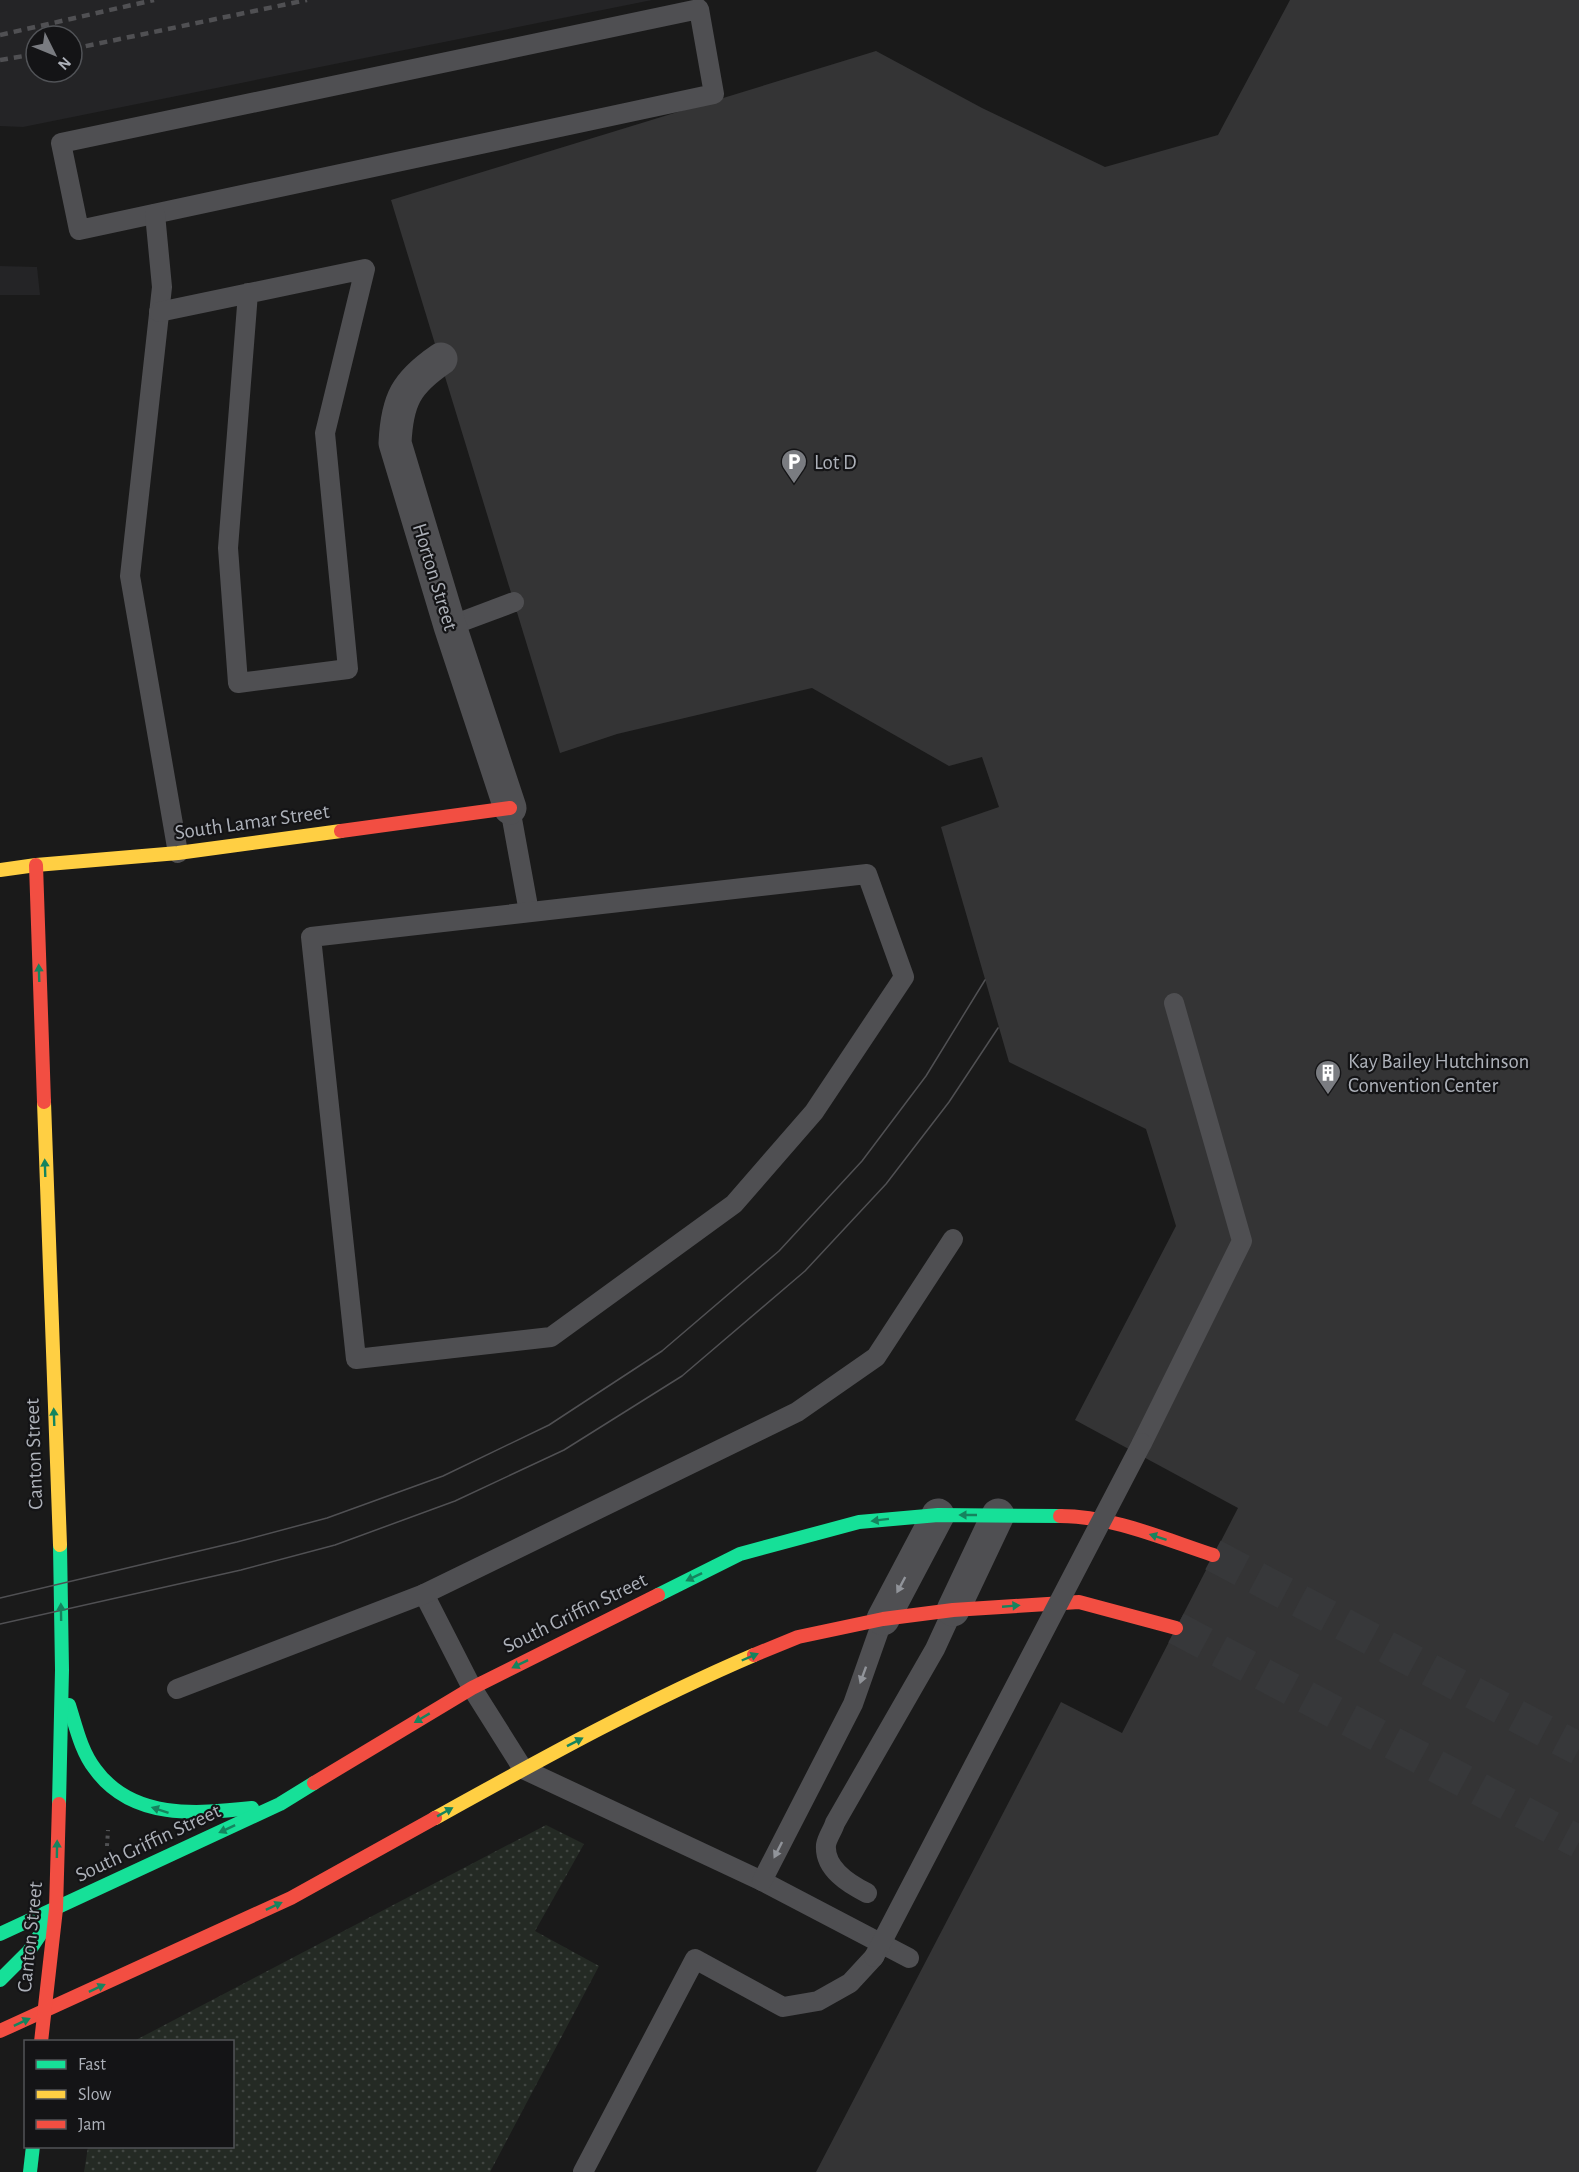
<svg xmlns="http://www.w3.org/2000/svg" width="1579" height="2172" font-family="'Alegreya Sans',sans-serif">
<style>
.built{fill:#242426;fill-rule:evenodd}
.grass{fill:url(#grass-dots)}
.building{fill:#343435}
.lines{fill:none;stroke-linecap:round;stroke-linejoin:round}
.secondary-tunnel{stroke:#37383a;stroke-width:33;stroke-dasharray:33 16;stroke-linecap:butt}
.path{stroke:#505153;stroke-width:4;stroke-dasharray:3 4.5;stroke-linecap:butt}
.lane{stroke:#4f4f52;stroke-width:20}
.street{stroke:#4f4f52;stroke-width:33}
.fast{stroke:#16e098;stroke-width:14}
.slow{stroke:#ffcf43;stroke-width:14}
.jam{stroke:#f24e42;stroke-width:14}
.tram{stroke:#505053;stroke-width:1.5}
.rail{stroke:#505053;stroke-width:4.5;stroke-dasharray:8 6;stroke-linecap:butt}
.lane-bridge{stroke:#4f4f52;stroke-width:20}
.oneway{fill:#15845e}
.oneway2{fill:#91949a}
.labels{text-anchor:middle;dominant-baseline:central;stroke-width:4.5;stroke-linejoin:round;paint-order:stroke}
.poi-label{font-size:21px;fill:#adb1b9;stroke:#141416;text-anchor:start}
.street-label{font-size:21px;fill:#adb1b9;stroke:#141416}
</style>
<defs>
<pattern id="grass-dots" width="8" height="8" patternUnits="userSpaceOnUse" patternTransform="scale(1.5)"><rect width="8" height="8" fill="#242a24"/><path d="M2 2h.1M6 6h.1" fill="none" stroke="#414642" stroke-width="1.8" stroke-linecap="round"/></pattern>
</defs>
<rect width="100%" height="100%" fill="#1a1a1a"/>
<g class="built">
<path d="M 0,0 L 652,0 L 23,127 L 0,126 ZM 36,36 L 72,36 L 72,72 L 36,72 Z"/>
<polygon points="0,266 37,267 40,295 0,295"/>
</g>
<polygon class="grass" points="546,1825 584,1844 535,1931 599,1966 490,2172 84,2172 88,2147 232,2146 232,2042 134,2041"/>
<polygon class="building" points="1290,0 1579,0 1579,2172 816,2172 1061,1702 1122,1733 1238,1508 1075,1420 1176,1226 1146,1129 1009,1062 941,827 999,807 982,757 949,766 812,688 617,734 560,753 391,200 876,51 982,108 1105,167 1218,135"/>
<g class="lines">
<g class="secondary-tunnel">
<polyline points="1213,1555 1579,1749"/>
<polyline points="1176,1628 1579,1842"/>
</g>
<polyline class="path" points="107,1846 108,1830"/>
<g class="lane">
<polygon points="699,9 714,94 79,230 61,143"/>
<polyline points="155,214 162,287 130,576 178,853"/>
<polyline points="159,312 365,269 325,433 348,669 238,683 228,548 248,293"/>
<polyline points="450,626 514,602"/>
<polyline points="510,808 529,912"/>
<polygon points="867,874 904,977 814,1112 734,1204 551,1337 356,1359 311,937"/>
<polyline points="1142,1443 1242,1241 1174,1003"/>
<polyline points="424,1594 472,1688 523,1769 762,1881 909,1958"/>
<polyline points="177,1689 424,1594 797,1412 876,1357 953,1239"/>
<polyline points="762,1881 853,1704 883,1619"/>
<path d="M 867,1893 C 849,1884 824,1869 826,1845 C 827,1838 833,1830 835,1823 L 935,1649 L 953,1610"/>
<polyline points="583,2172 695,1959 783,2007 818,2001 850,1983 874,1957"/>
</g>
<g class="street">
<path d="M 441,359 C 406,383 397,400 395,443 L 450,626 L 510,808"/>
<polyline points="953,1610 998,1515"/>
<polyline points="883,1619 938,1515"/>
</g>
<g class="fast">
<polyline points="658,1595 740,1554 859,1522 938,1515 1060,1516"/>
<path d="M 69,1705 C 76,1727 81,1751 95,1769 C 132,1820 196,1814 252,1808"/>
<polyline points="59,1804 62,1670 60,1545"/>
<polyline points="0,1934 280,1804 314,1783"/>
<polyline points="0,1980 29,1951 52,1917"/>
<polyline points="30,2172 33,2146"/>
</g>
<g class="slow">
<polyline points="0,870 36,865 178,853 341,831"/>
<polyline points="44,1102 60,1545"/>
<path d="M 435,1818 C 540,1760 644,1702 754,1655"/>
</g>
<g class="jam">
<polyline points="341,831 510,808"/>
<polyline points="36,865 44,1102"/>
<path d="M 1060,1516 C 1112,1516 1164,1539 1213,1555"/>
<polyline points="754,1655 798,1637 883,1619 953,1610 1079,1602 1176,1628"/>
<polyline points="314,1783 472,1688 658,1595"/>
<polyline points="0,2031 291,1898 435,1818"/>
<polyline points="41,2042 56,1909 59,1804"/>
</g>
<g class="tram">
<polyline points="0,1598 237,1542 327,1518 443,1476 549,1425 662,1351 779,1251 862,1161 926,1076 985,980"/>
<polyline points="0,1624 241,1570 335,1545 455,1501 564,1450 682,1376 805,1271 886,1184 949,1102 998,1028"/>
</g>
<g class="rail">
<polyline points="0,35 154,0"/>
<polyline points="72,49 307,0"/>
<polyline points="0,60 36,54"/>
</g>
<polyline class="lane-bridge" points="874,1957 1142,1443"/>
</g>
<defs><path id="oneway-solid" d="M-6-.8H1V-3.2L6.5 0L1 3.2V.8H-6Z" transform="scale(1.5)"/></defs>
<g class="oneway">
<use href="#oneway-solid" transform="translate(39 973) rotate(-92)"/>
<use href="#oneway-solid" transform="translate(45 1168) rotate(-92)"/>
<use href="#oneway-solid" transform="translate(54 1417) rotate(-92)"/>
<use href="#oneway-solid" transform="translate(968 1515) rotate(-180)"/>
<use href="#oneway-solid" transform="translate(880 1520) rotate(173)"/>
<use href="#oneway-solid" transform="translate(1158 1537) rotate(-162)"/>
<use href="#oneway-solid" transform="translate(694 1577) rotate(154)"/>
<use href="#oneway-solid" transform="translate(1011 1606) rotate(-5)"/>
<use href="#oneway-solid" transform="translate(61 1612) rotate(-91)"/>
<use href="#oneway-solid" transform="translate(750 1657) rotate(-23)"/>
<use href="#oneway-solid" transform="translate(520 1664) rotate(154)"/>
<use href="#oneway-solid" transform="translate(422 1718) rotate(149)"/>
<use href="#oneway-solid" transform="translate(575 1742) rotate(-27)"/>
<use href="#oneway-solid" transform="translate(160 1810) rotate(-162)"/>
<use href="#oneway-solid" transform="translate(445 1812) rotate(-29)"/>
<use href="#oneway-solid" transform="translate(227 1829) rotate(155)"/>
<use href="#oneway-solid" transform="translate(57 1849) rotate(-89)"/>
<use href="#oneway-solid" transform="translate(274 1906) rotate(-25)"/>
<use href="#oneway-solid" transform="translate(97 1988) rotate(-25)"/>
<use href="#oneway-solid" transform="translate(22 2022) rotate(-25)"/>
</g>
<g class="oneway2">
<use href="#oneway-solid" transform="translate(901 1585) rotate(118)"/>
<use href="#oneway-solid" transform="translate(863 1675) rotate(110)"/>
<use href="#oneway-solid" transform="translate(778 1850) rotate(117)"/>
</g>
<defs>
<symbol id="parking-pin" viewBox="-11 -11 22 30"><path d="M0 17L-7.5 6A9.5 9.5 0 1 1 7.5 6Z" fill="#7a7c81" stroke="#141416"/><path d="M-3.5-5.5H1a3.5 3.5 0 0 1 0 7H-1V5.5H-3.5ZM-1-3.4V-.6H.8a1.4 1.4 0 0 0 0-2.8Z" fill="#fff"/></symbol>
<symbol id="building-pin" viewBox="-11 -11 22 30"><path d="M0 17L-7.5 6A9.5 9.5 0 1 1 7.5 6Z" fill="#7a7c81" stroke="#141416"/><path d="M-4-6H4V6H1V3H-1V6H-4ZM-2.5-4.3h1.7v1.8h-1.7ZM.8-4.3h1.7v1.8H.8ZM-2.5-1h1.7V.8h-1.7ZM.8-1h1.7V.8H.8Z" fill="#fff"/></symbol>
</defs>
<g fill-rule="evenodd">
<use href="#parking-pin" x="779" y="447" width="30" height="40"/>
<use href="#building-pin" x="1313" y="1058" width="30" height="40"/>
</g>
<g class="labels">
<g class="poi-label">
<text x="814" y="462">Lot D</text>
<text x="1348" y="1061">Kay Bailey Hutchinson<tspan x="1348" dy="24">Convention Center</tspan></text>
</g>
<g class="street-label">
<text transform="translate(435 577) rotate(73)">Horton Street</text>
<text transform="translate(252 822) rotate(-8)">South Lamar Street</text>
<text transform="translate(34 1454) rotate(-92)">Canton Street</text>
<text transform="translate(575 1613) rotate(-26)">South Griffin Street</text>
<text transform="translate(148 1843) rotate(-25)">South Griffin Street</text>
<text transform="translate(30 1937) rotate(-84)">Canton Street</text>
</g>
</g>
<rect x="24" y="2040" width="210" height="108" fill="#141416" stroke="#515357" stroke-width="1.5"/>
<rect x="36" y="2060" width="30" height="9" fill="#16e098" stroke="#515357" stroke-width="1.5"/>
<text x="78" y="2070" font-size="18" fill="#adb1b9">Fast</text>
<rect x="36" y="2090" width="30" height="9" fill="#ffcf43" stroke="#515357" stroke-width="1.5"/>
<text x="78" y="2100" font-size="18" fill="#adb1b9">Slow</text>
<rect x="36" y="2120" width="30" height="9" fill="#f24e42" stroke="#515357" stroke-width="1.5"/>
<text x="78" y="2130" font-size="18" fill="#adb1b9">Jam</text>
<g transform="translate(54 54) rotate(133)"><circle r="28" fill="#141416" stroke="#515357" stroke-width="1.5"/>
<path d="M0-4.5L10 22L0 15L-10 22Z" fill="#7a7c81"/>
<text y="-9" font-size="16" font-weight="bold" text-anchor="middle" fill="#adb1b9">N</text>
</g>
</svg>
